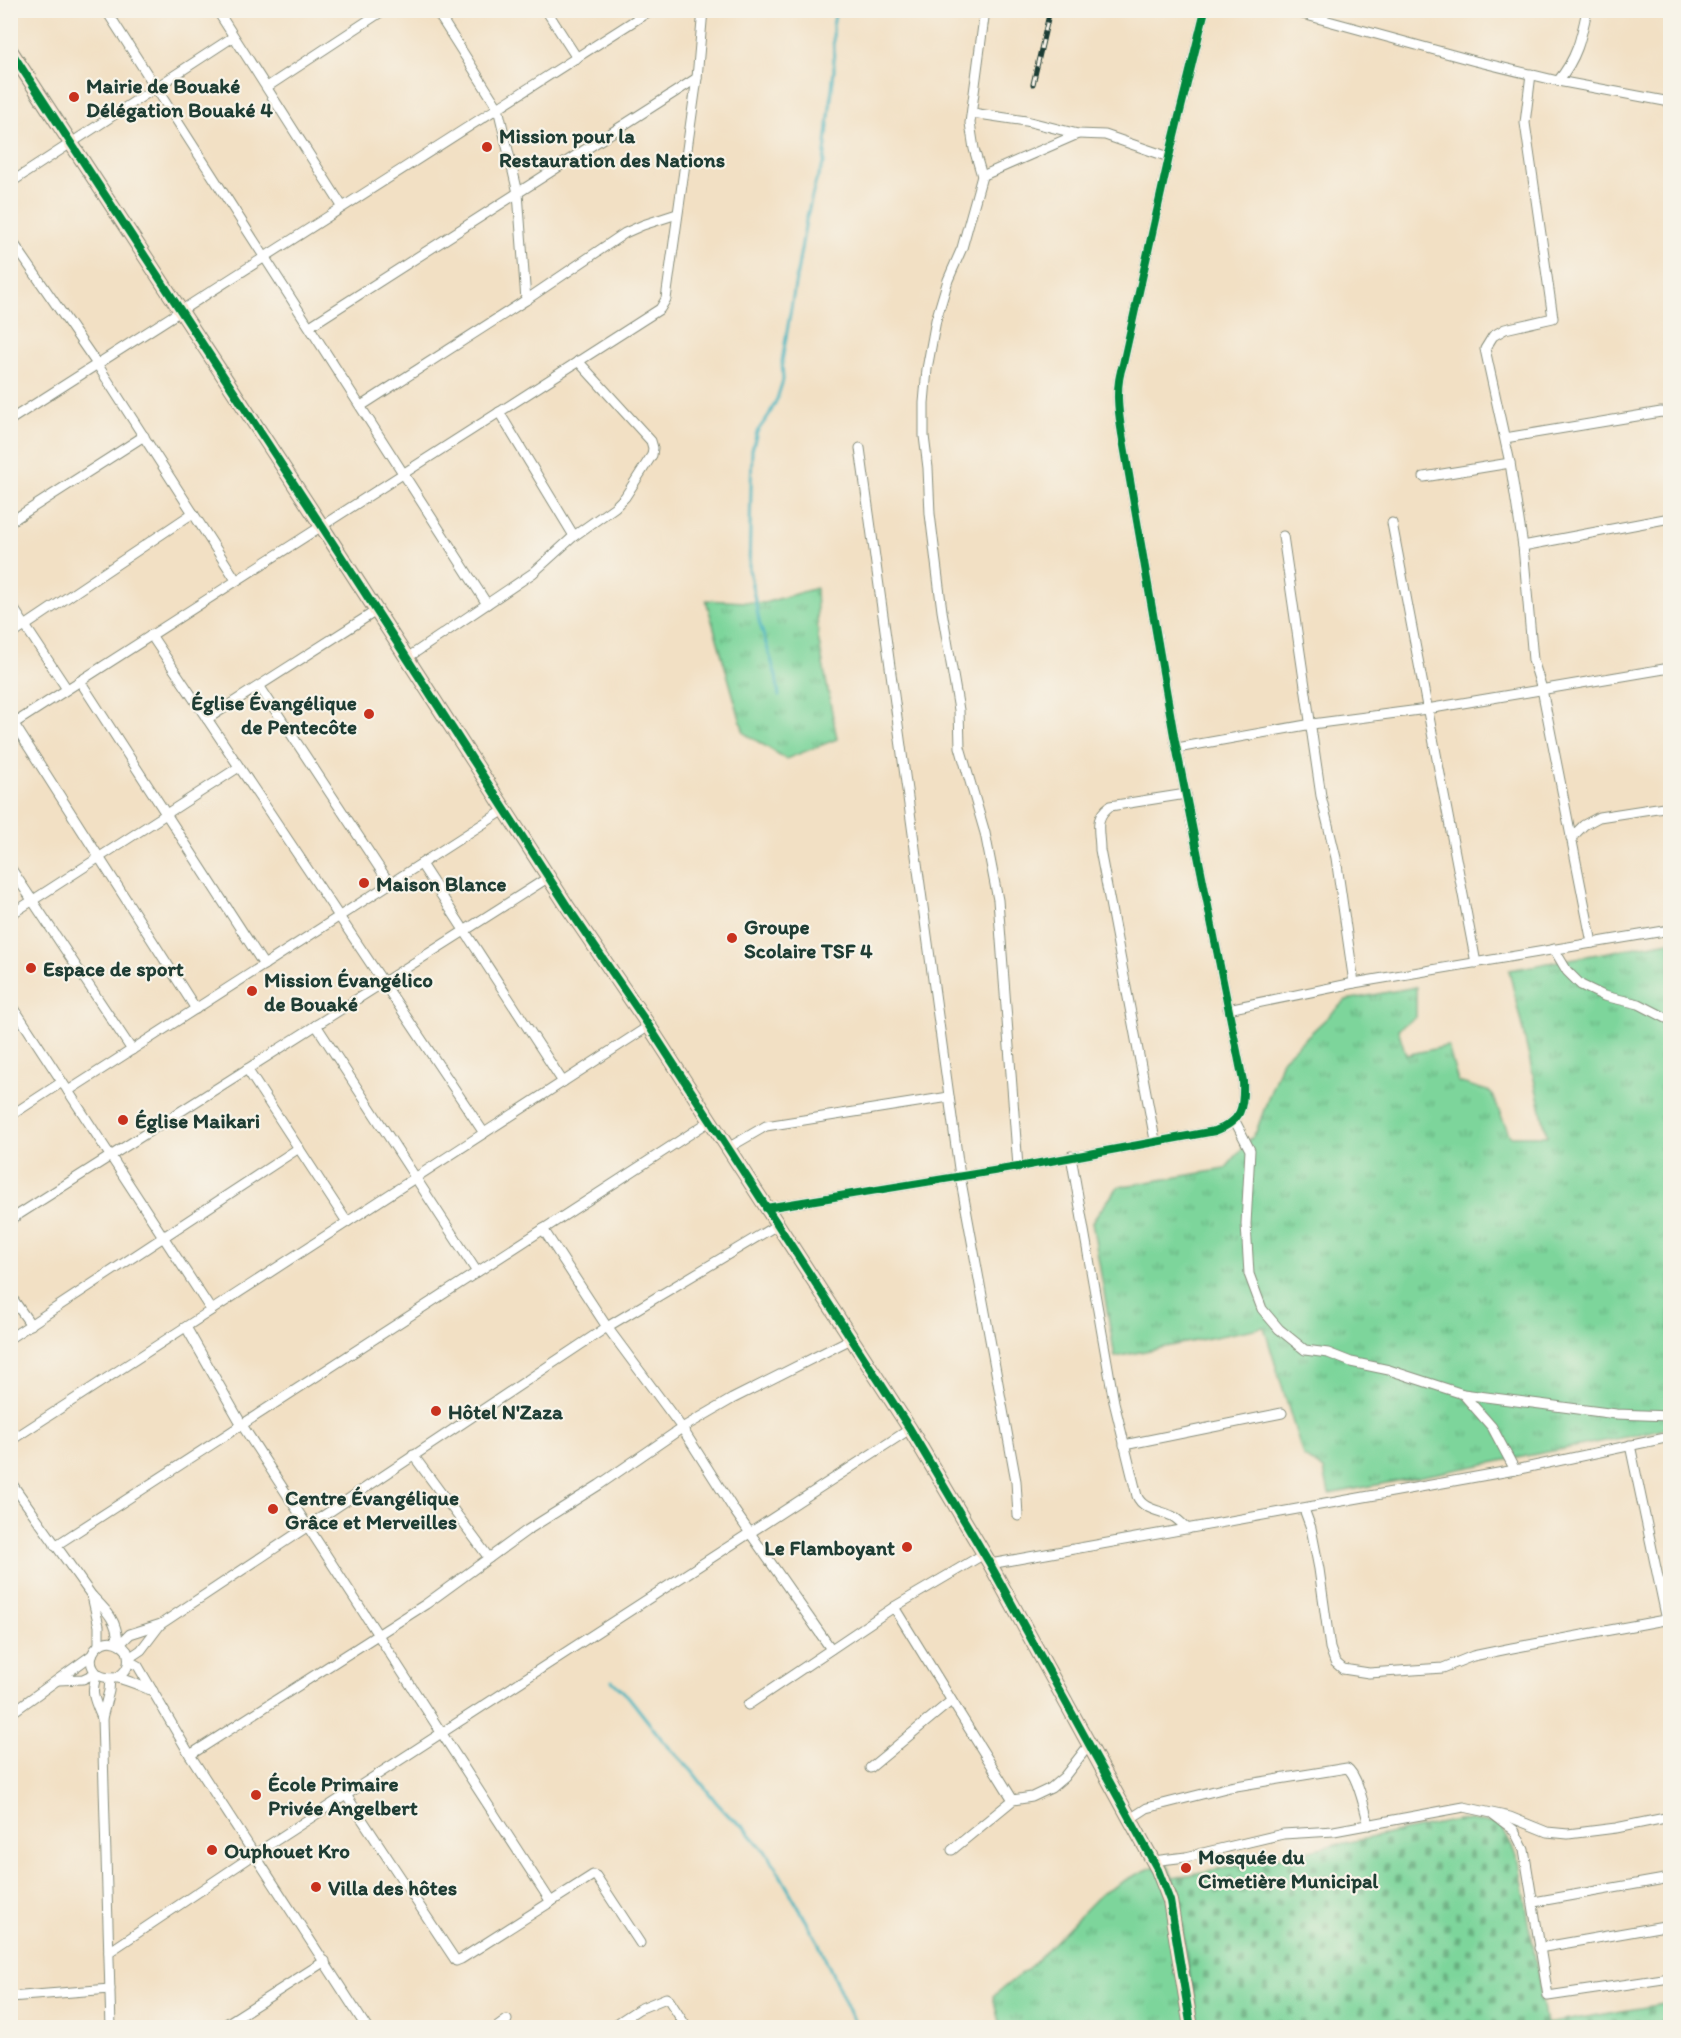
<svg xmlns="http://www.w3.org/2000/svg" width="1681" height="2038" font-family="Itim,sans-serif">
<style>
.grass{fill:url(#grass-tufts);stroke:#4e8968;stroke-width:1.5}
.cemetery{fill:url(#cemetery-stones);stroke:#4e8968;stroke-width:1.5}
.lines{fill:none;stroke-linecap:round;stroke-linejoin:round}
.stream{stroke:#43b2bd;stroke-width:3}
.street-casing{stroke:#888e7c;stroke-width:11}
.secondary-casing{stroke:#888e7c;stroke-width:16}
.street{stroke:#fff;stroke-width:9}
.secondary{stroke:#fde4d0;stroke-width:14}
.rail-casing{stroke:#1f3d34;stroke-width:5}
.rail{stroke:#f7f3e8;stroke-width:3;stroke-dasharray:9;stroke-linecap:butt}
.cycleway-casing{stroke:#f7f3e8;stroke-width:11}
.cycleway{stroke:#00873e;stroke-width:8}
.poi-dot{fill:#c8321e;stroke:#f7f3e8;stroke-width:2}
.labels{text-anchor:middle;dominant-baseline:central;stroke-width:4.5;stroke-linejoin:round;paint-order:stroke}
.poi-label{font-size:21px;font-weight:bold;fill:#1f3d34;stroke:#f7f3e8;text-anchor:start}
</style>
<defs>
<pattern id="grass-tufts" width="24" height="20" patternUnits="userSpaceOnUse" patternTransform="scale(1.5)"><rect width="24" height="20" fill="#7dd59b"/><path d="M3 7l-1-3M5 7V3M7 7l1-3M15 17l-1-3M17 17v-4M19 17l1-3" fill="none" stroke="#66ae7f"/></pattern>
<pattern id="cemetery-stones" width="16" height="16" patternUnits="userSpaceOnUse" patternTransform="scale(1.5)"><rect width="16" height="16" fill="#7dd59b"/><path d="M2 7V4a2 2 0 0 1 4 0v3zM10 15v-3a2 2 0 0 1 4 0v3z" fill="#66ae7f"/></pattern>
</defs>
<rect width="100%" height="100%" fill="#f7f3e8"/>
<filter id="ink" filterUnits="userSpaceOnUse"><feTurbulence type="fractalNoise" baseFrequency=".0167" numOctaves="2"/><feDisplacementMap in="SourceGraphic" scale="12" xChannelSelector="R" yChannelSelector="G"/><feConvolveMatrix kernelMatrix="1 2 1 2 8 2 1 2 1" color-interpolation-filters="sRGB"/></filter>
<filter id="wash" filterUnits="userSpaceOnUse"><feTurbulence type="fractalNoise" baseFrequency=".008" numOctaves="4" result="noise"/><feDisplacementMap in="SourceGraphic" scale="24" xChannelSelector="R" yChannelSelector="G"/><feGaussianBlur stdDeviation="1.35" result="paint"/><feColorMatrix in="noise" values="0 0 0 0 0 0 0 0 0 0 0 0 0 0 0 0 0 1.4 0 .05"/><feComposite in="paint" operator="in"/></filter>
<g filter="url(#wash)">
<rect width="100%" height="100%" fill="#f2e0c4"/>
<g class="grass">
<polygon points="816,588 818,637 837,739 786,759 744,733 706,600 764,603"/>
<polygon points="1670,941 1670,1427 1626,1437 1329,1494 1324,1470 1303,1456 1264,1327 1115,1357 1092,1222 1118,1187 1225,1169 1256,1132 1282,1060 1346,1000 1416,987 1416,1017 1398,1029 1406,1055 1448,1046 1458,1082 1491,1092 1510,1136 1547,1136 1509,970"/>
<polygon points="1166,1861 1173,1878 1199,2027 1000,2027 993,1996 1032,1965 1101,1894 1129,1878"/>
</g>
<polygon class="cemetery" points="1457,1820 1500,1824 1519,1861 1546,2024 1670,2003 1670,2027 1199,2027 1173,1878"/>
<g class="lines">
<g class="stream">
<polyline points="779,696 776,676 759,621 749,569 752,450 757,432 769,415 777,399 783,380 782,361 806,220 816,181 824,163 834,70 833,26 836,10"/>
<polyline points="612,1681 628,1696 664,1742 692,1771 716,1802 729,1816 744,1827 770,1857 817,1940 857,2028"/>
</g>
</g>
</g>
<g filter="url(#ink)">
<g class="lines">
<defs>
<g id="street">
<polyline points="106,10 487,604"/>
<polyline points="217,10 342,206"/>
<polyline points="436,10 498,108 518,193 526,300"/>
<polyline points="546,10 577,58"/>
<polyline points="985,10 970,123 974,149 982,176 962,248 948,280 936,320 927,369 924,403 924,436 928,468 930,514 942,611 959,710 960,747 985,833 998,900 1018,1167"/>
<polyline points="1288,10 1475,61 1558,81 1670,102"/>
<polyline points="1531,74 1525,123 1553,318 1505,329 1493,336 1485,349 1510,463 1523,546 1533,660 1542,689 1592,943"/>
<path d="M 1558,81 C 1577,58 1581,39 1587,10"/>
<polyline points="267,87 384,10"/>
<polyline points="972,113 1026,121 1078,134 1105,135 1169,157"/>
<polyline points="982,176 1078,134"/>
<polyline points="10,183 233,37"/>
<polyline points="10,238 97,364 236,580"/>
<polyline points="310,326 697,78"/>
<polyline points="361,406 526,300 625,233 643,225 677,214"/>
<polyline points="499,412 574,536"/>
<polyline points="10,420 651,10"/>
<polyline points="1505,438 1661,412 1670,413"/>
<polyline points="860,448 960,1176 1016,1481 1018,1516"/>
<polyline points="1424,477 1510,463"/>
<polyline points="10,522 144,436"/>
<polyline points="1392,523 1476,963"/>
<polyline points="1283,536 1321,796 1336,858 1354,983"/>
<polyline points="1523,546 1670,518"/>
<polyline points="10,603 67,689"/>
<polyline points="151,635 484,1133"/>
<polyline points="10,636 193,513"/>
<polyline points="407,658 533,573 574,536 615,507 625,497 652,455 653,448 651,441 578,361"/>
<polyline points="80,681 264,965"/>
<polyline points="260,687 390,884"/>
<polyline points="207,719 376,611"/>
<polyline points="14,724 196,1009"/>
<polyline points="10,726 660,309 666,299 697,78 703,10"/>
<polyline points="1177,748 1312,724 1427,709 1670,668"/>
<polyline points="1571,838 1584,825 1599,817 1670,806"/>
<polyline points="421,864 563,1082"/>
<polyline points="10,867 132,1050"/>
<polyline points="10,915 239,767"/>
<polyline points="1554,949 1567,971 1581,985 1604,996 1639,1004 1670,1020"/>
<polyline points="10,1002 211,1310"/>
<polyline points="1228,1009 1354,983 1670,930"/>
<polyline points="316,1025 477,1272"/>
<polyline points="247,1069 347,1222"/>
<polyline points="68,1091 506,809"/>
<polyline points="10,1116 62,1082"/>
<polyline points="1235,1121 1250,1150 1246,1224 1249,1274 1262,1309 1279,1329 1305,1350 1328,1353 1351,1362 1389,1370 1463,1394 1616,1414 1670,1416"/>
<path d="M 1155,1140 L 1100,850 C 1100,831 1093,818 1110,806 L 1186,794"/>
<polyline points="728,1148 766,1126 949,1097"/>
<path d="M 1071,1156 L 1114,1402 L 1137,1496 C 1143,1510 1160,1510 1172,1516 C 1178,1519 1183,1525 1188,1529"/>
<path d="M 766,1208 L 1018,1167 L 1215,1131 C 1242,1121 1244,1108 1243,1081 L 1174,736 L 1122,434 C 1118,410 1115,386 1123,364 L 1169,157 L 1205,10"/>
<polyline points="10,1220 549,877"/>
<polyline points="543,1229 607,1327 682,1428 734,1510 831,1649"/>
<polyline points="10,1295 31,1325"/>
<polyline points="186,1327 242,1425 551,1902"/>
<polyline points="10,1338 299,1148"/>
<polyline points="1463,1394 1492,1427 1515,1470"/>
<polyline points="10,1441 649,1026"/>
<polyline points="1124,1445 1282,1413"/>
<polyline points="1630,1445 1667,1620"/>
<polyline points="413,1455 489,1558"/>
<path d="M 10,1481 L 92,1596 C 107,1611 117,1620 118,1642"/>
<polyline points="1304,1509 1311,1528 1319,1569 1330,1648 1335,1662 1343,1669 1369,1673 1443,1668 1473,1656 1512,1648 1670,1619"/>
<polyline points="55,1546 710,1121"/>
<polyline points="990,1564 1515,1470 1670,1437"/>
<polyline points="92,1596 99,1626 99,1645"/>
<polyline points="894,1607 1013,1800"/>
<polyline points="120,1644 130,1634 161,1624 607,1327 777,1225"/>
<polyline points="129,1658 141,1650 160,1625"/>
<polyline points="129,1661 138,1666 190,1755 367,2028"/>
<path d="M 97,1674 C 90,1693 94,1699 102,1718"/>
<path d="M 116,1678 C 127,1672 131,1664 127,1651 C 107,1625 77,1658 99,1675 C 105,1679 110,1677 117,1678 C 129,1680 142,1687 153,1691"/>
<polyline points="110,1679 109,1691 102,1718 111,2028"/>
<polyline points="58,1680 83,1679 96,1673"/>
<polyline points="748,1705 894,1607 984,1554"/>
<polyline points="10,1714 92,1655"/>
<polyline points="190,1755 426,1604 526,1531 599,1485 682,1428 732,1399 851,1339"/>
<polyline points="870,1768 951,1701"/>
<polyline points="346,1795 456,1961 461,1959 593,1875 596,1876 640,1943"/>
<polyline points="1494,1815 1514,1830 1524,1850 1548,1996 1670,1978"/>
<path d="M 1130,1819 L 1147,1808 L 1230,1787 L 1347,1768 C 1358,1775 1365,1811 1369,1825"/>
<polyline points="952,1850 1013,1800 1032,1797 1051,1788 1064,1777 1089,1745"/>
<polyline points="1153,1861 1186,1857 1283,1834 1334,1831 1464,1807 1510,1817 1547,1832 1568,1834 1616,1828 1670,1817"/>
<polyline points="1534,1902 1670,1878"/>
<polyline points="1539,1948 1670,1925"/>
<polyline points="109,1952 255,1854 910,1429"/>
<polyline points="10,1997 110,1989"/>
<polyline points="220,2028 325,1961"/>
<polyline points="496,2028 507,2020"/>
<polyline points="610,2028 639,2009 666,1998 669,2000 687,2028"/>
</g>
<polyline id="secondary" points="10,50 321,525 569,909 649,1026 910,1429 990,1564 1158,1870 1170,1901 1191,2028"/>
</defs>
<use href="#street" class="street-casing"/>
<use href="#secondary" class="secondary-casing"/>
<use href="#street" class="street"/>
<use href="#secondary" class="secondary"/>
<defs>
<polyline id="rail" points="1033,84 1050,10"/>
</defs>
<use href="#rail" class="rail-casing"/>
<use href="#rail" class="rail"/>
<defs>
<g id="cycleway">
<polyline points="10,50 321,525 569,909 649,1026 910,1429 990,1564 1158,1870 1170,1901 1191,2028"/>
<path d="M 766,1208 L 1018,1167 L 1215,1131 C 1242,1121 1244,1108 1243,1081 L 1174,736 L 1122,434 C 1118,410 1115,386 1123,364 L 1169,157 L 1205,10"/>
</g>
</defs>
<use href="#cycleway" class="cycleway-casing"/>
<use href="#cycleway" class="cycleway"/>
</g>
</g>
<g class="poi-dot">
<circle cx="74" cy="97" r="6"/>
<circle cx="487" cy="147" r="6"/>
<circle cx="369" cy="714" r="6"/>
<circle cx="364" cy="883" r="6"/>
<circle cx="732" cy="938" r="6"/>
<circle cx="31" cy="968" r="6"/>
<circle cx="252" cy="991" r="6"/>
<circle cx="123" cy="1120" r="6"/>
<circle cx="436" cy="1411" r="6"/>
<circle cx="273" cy="1509" r="6"/>
<circle cx="907" cy="1547" r="6"/>
<circle cx="256" cy="1795" r="6"/>
<circle cx="212" cy="1850" r="6"/>
<circle cx="1186" cy="1868" r="6"/>
<circle cx="316" cy="1887" r="6"/>
</g>
<g class="labels">
<g class="poi-label">
<text x="86" y="85">Mairie de Bouaké<tspan x="86" dy="24">Délégation Bouaké 4</tspan></text>
<text x="499" y="135">Mission pour la<tspan x="499" dy="24">Restauration des Nations</tspan></text>
<text x="357" y="702" text-anchor="end">Église Évangélique<tspan x="357" dy="24">de Pentecôte</tspan></text>
<text x="376" y="883">Maison Blance</text>
<text x="744" y="926">Groupe<tspan x="744" dy="24">Scolaire TSF 4</tspan></text>
<text x="43" y="968">Espace de sport</text>
<text x="264" y="979">Mission Évangélico<tspan x="264" dy="24">de Bouaké</tspan></text>
<text x="135" y="1120">Église Maikari</text>
<text x="448" y="1411">Hôtel N'Zaza</text>
<text x="285" y="1497">Centre Évangélique<tspan x="285" dy="24">Grâce et Merveilles</tspan></text>
<text x="895" y="1547" text-anchor="end">Le Flamboyant</text>
<text x="268" y="1783">École Primaire<tspan x="268" dy="24">Privée Angelbert</tspan></text>
<text x="224" y="1850">Ouphouet Kro</text>
<text x="1198" y="1856">Mosquée du<tspan x="1198" dy="24">Cimetière Municipal</tspan></text>
<text x="328" y="1887">Villa des hôtes</text>
</g>
</g>
<rect width="1681" height="2038" fill="none" stroke="#f7f3e8" stroke-width="36"/>
</svg>
